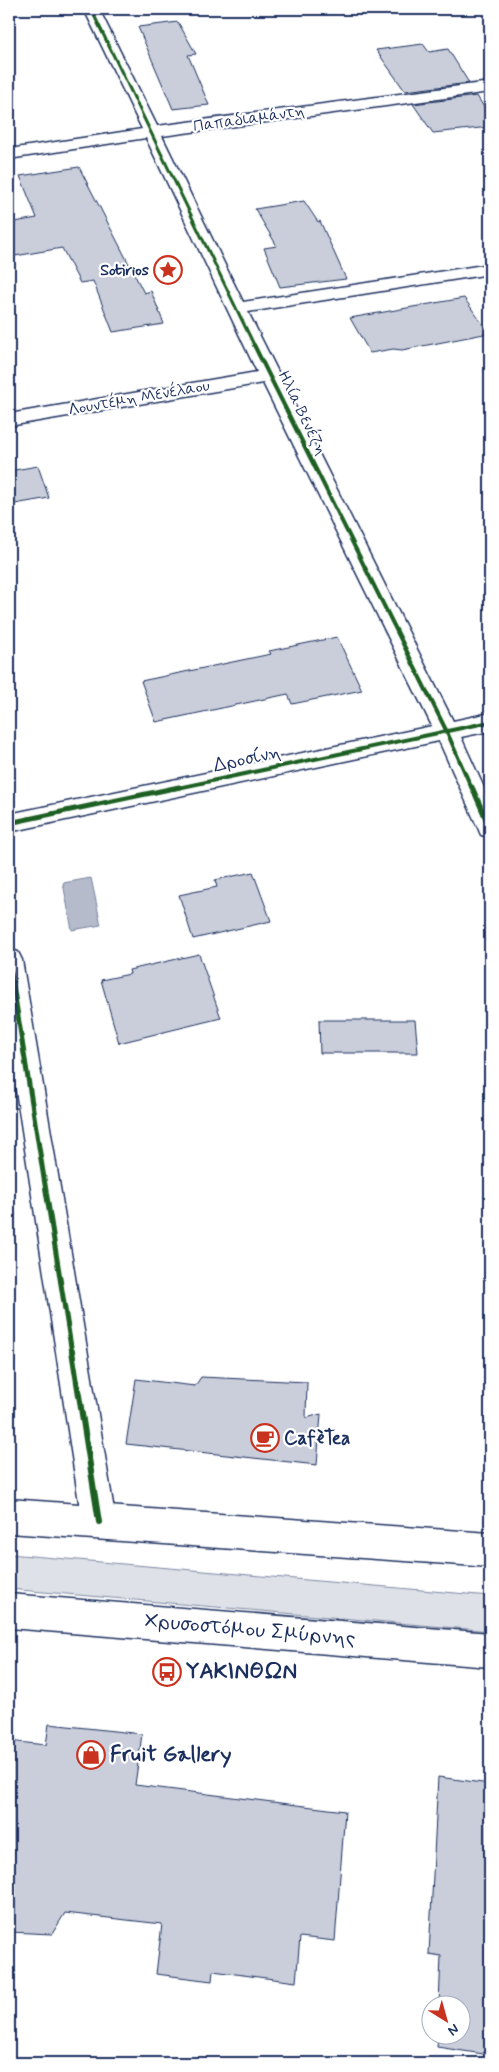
<svg xmlns="http://www.w3.org/2000/svg" width="499" height="2072" font-family="Mynerve,sans-serif">
<style>
.green{fill:#dee1e7;stroke:#7c88a2}
.water{fill:#b5bbca;stroke:#77839f}
.building{fill:#caceda;stroke:#1b2f5e}
.lines{fill:none;stroke-linecap:round;stroke-linejoin:round}
.street-casing{stroke:#1b2f5e;stroke-width:3}
.secondary-casing{stroke:#1b2f5e;stroke-width:3}
.street{fill:#fff;fill-rule:evenodd}
.secondary{fill:#fff;fill-rule:evenodd}
.cycleway-far3-casing{stroke:#fff;stroke-width:5}
.cycleway-far2-casing{stroke:#fff;stroke-width:6}
.cycleway-far1-casing{stroke:#fff;stroke-width:8}
.cycleway-casing{stroke:#fff;stroke-width:9}
.cycleway-far3{stroke:#1b5e20;stroke-width:3}
.cycleway-far2{stroke:#1b5e20;stroke-width:4}
.cycleway-far1{stroke:#1b5e20;stroke-width:5}
.cycleway{stroke:#1b5e20;stroke-width:6}
.labels{text-anchor:middle;dominant-baseline:central;stroke-width:4.5;stroke-linejoin:round;paint-order:stroke}
.far-street-label{font-size:16px;fill:#1b2f5e;stroke:#fff}
.far-poi-label{font-size:16px;font-weight:bold;fill:#1b2f5e;stroke:#fff;text-anchor:end}
.street-label{font-size:19px;fill:#1b2f5e;stroke:#fff}
.poi-label{font-size:19px;font-weight:bold;fill:#1b2f5e;stroke:#fff;text-anchor:start}
.near-street-label{font-size:22px;fill:#1b2f5e;stroke:#fff}
.near-poi-label{font-size:22px;font-weight:bold;fill:#1b2f5e;stroke:#fff;text-anchor:start}
</style>
<rect width="100%" height="100%" fill="#fff"/>
<filter id="ink" filterUnits="userSpaceOnUse"><feTurbulence type="fractalNoise" baseFrequency=".02" numOctaves="2"/><feDisplacementMap in="SourceGraphic" scale="10" xChannelSelector="R" yChannelSelector="G"/><feConvolveMatrix kernelMatrix="1 2 1 2 8 2 1 2 1" color-interpolation-filters="sRGB"/></filter>
<g filter="url(#ink)">
<polygon class="green" points="9,1554 490,1596 490,1631 9,1589"/>
<polygon class="water" points="91,878 101,925 72,930 63,883"/>
<g class="building">
<polygon points="178,22 196,54 188,55 209,105 173,109 138,27"/>
<polygon points="423,44 429,52 448,49 469,83 405,91 376,50"/>
<polygon points="477,96 490,117 490,127 433,133 413,104"/>
<polygon points="79,167 144,293 151,291 164,324 113,332 93,281 80,283 62,248 9,257 9,223 37,218 20,176"/>
<polygon points="304,201 318,222 320,221 346,279 280,287 264,248 277,246 255,209"/>
<polygon points="464,298 489,333 402,350 393,349 370,353 350,318"/>
<polygon points="38,466 49,498 9,505 9,471"/>
<polygon points="337,637 362,690 292,704 288,694 156,722 141,681 271,654 269,651"/>
<polygon points="253,872 271,921 193,939 179,895 217,887 215,880"/>
<polygon points="199,954 221,1018 119,1043 101,980 130,974 129,970"/>
<polygon points="319,1020 415,1020 418,1053 320,1053"/>
<polygon points="201,1377 307,1382 306,1418 321,1414 317,1465 126,1444 136,1379 195,1386"/>
<polygon points="49,1724 142,1734 135,1785 345,1811 335,1941 300,1937 296,1982 213,1971 212,1981 156,1974 162,1924 65,1913 52,1934 9,1932 9,1741 46,1745"/>
<polygon points="438,1777 490,1784 490,2055 437,2047 438,2034 462,2034 462,2004 439,2004 441,1956 429,1954"/>
</g>
<g class="lines">
<defs>
<g id="street">
<polygon points="84,9 99,9 157,126 490,82 490,92 162,136 243,302 490,264 490,274 248,312 453,721 490,713 490,731 461,737 490,801 490,837 481,835 478,828 439,741 9,832 9,814 432,726 263,383 9,426 9,414 257,372 146,138 9,159 9,149 142,129"/>
<polygon points="9,949 18,952 22,960 116,1522 111,1534 99,1539 87,1534 82,1522 9,1045"/>
</g>
<g id="secondary">
<polygon points="9,1499 490,1533 490,1567 9,1533"/>
<polygon points="9,1594 490,1633 490,1667 9,1628"/>
</g>
</defs>
<use href="#street" class="street-casing"/>
<use href="#secondary" class="secondary-casing"/>
<use href="#street" class="street"/>
<use href="#secondary" class="secondary"/>
<defs>
<polyline id="cycleway-far3" points="91,9 255,347"/>
<g id="cycleway-far2">
<polyline points="254,345 447,732 472,789"/>
<polyline points="173,789 490,722"/>
</g>
<g id="cycleway-far1">
<polyline points="472,787 490,828"/>
<polyline points="9,823 179,787"/>
<polyline points="9,960 72,1353"/>
</g>
<polyline id="cycleway" points="72,1351 99,1522"/>
</defs>
<use href="#cycleway-far3" class="cycleway-far3-casing"/>
<use href="#cycleway-far2" class="cycleway-far2-casing"/>
<use href="#cycleway-far1" class="cycleway-far1-casing"/>
<use href="#cycleway" class="cycleway-casing"/>
<use href="#cycleway-far3" class="cycleway-far3"/>
<use href="#cycleway-far2" class="cycleway-far2"/>
<use href="#cycleway-far1" class="cycleway-far1"/>
<use href="#cycleway" class="cycleway"/>
</g>
</g>
<defs>
<symbol id="sight-ring" viewBox="-11 -11 22 22"><circle r="9.5" fill="#fff" stroke="#c8321e" stroke-width="1.5"/><path d="M0-6L1.8-2.2L6-1.7L2.9 1.2L3.7 5.4L0 3.3L-3.7 5.4L-2.9 1.2L-6-1.7L-1.8-2.2Z" fill="#c8321e"/></symbol>
<symbol id="cafe-ring" viewBox="-11 -11 22 22"><circle r="9.5" fill="#fff" stroke="#c8321e" stroke-width="1.5"/><path d="M-5.5-4.5H6V0H3Q3 3.5 0 3.5H-2.5Q-5.5 3.5-5.5 0ZM3-3.2v2h1.7v-2ZM-6 4.5H4V6H-6Z" fill="#c8321e"/></symbol>
<symbol id="bus-ring" viewBox="-11 -11 22 22"><circle r="9.5" fill="#fff" stroke="#c8321e" stroke-width="1.5"/><path d="M-5-6H5V4H4V6H2V4H-2V6H-4V4H-5ZM-3.5-4V0h7V-4ZM-3.5 1.2v1.5H-2V1.2ZM2 1.2v1.5H3.5V1.2Z" fill="#c8321e"/></symbol>
<symbol id="shop-ring" viewBox="-11 -11 22 22"><circle r="9.5" fill="#fff" stroke="#c8321e" stroke-width="1.5"/><path d="M-5-2.5h2.3a2.7 3.5 0 0 1 5.4 0H5L5.5 6h-11ZM-1.5-2.5h3a1.5 2.3 0 0 0-3 0Z" fill="#c8321e"/></symbol>
</defs>
<g fill-rule="evenodd">
<use href="#sight-ring" x="152" y="254" width="32" height="32"/>
<use href="#cafe-ring" x="249" y="1422" width="32" height="32"/>
<use href="#bus-ring" x="151" y="1656" width="32" height="32"/>
<use href="#shop-ring" x="75" y="1739" width="32" height="32"/>
</g>
<g class="labels">
<g class="far-street-label">
<text transform="translate(249 119) rotate(-8)">Παπαδιαμάντη</text>
<text transform="translate(139 398) rotate(-10)">Λουντέμη Μενέλαου</text>
<text transform="translate(302 413) rotate(64)">Ηλία Βενέζη</text>
</g>
<g class="far-poi-label">
<text x="149" y="270">Sotirios</text>
</g>
<g class="street-label">
<text transform="translate(247 759) rotate(-12)">Δροσίνη</text>
</g>
<g class="poi-label">
<text x="284" y="1438">CafèTea</text>
</g>
<g class="near-street-label">
<text transform="translate(250 1630) rotate(5)">Χρυσοστόμου Σμύρνης</text>
</g>
<g class="near-poi-label">
<text x="186" y="1672">ΥΑΚΙΝΘΩΝ</text>
<text x="110" y="1755">Fruit Gallery</text>
</g>
</g>
<rect width="499" height="2072" fill="none" stroke="#fff" stroke-width="30"/>
<rect x="15" y="15" width="469" height="2042" fill="none" stroke="#1b2f5e" stroke-width="2" filter="url(#ink)"/>
<g transform="translate(446 2020) rotate(143)"><circle r="24" fill="#ffffff" stroke="#a4acbf"/>
<path d="M0-4L9 19L0 12L-9 19Z" fill="#c8321e"/>
<text y="-8" font-size="14" font-weight="bold" text-anchor="middle" fill="#1b2f5e">N</text>
</g>
</svg>
